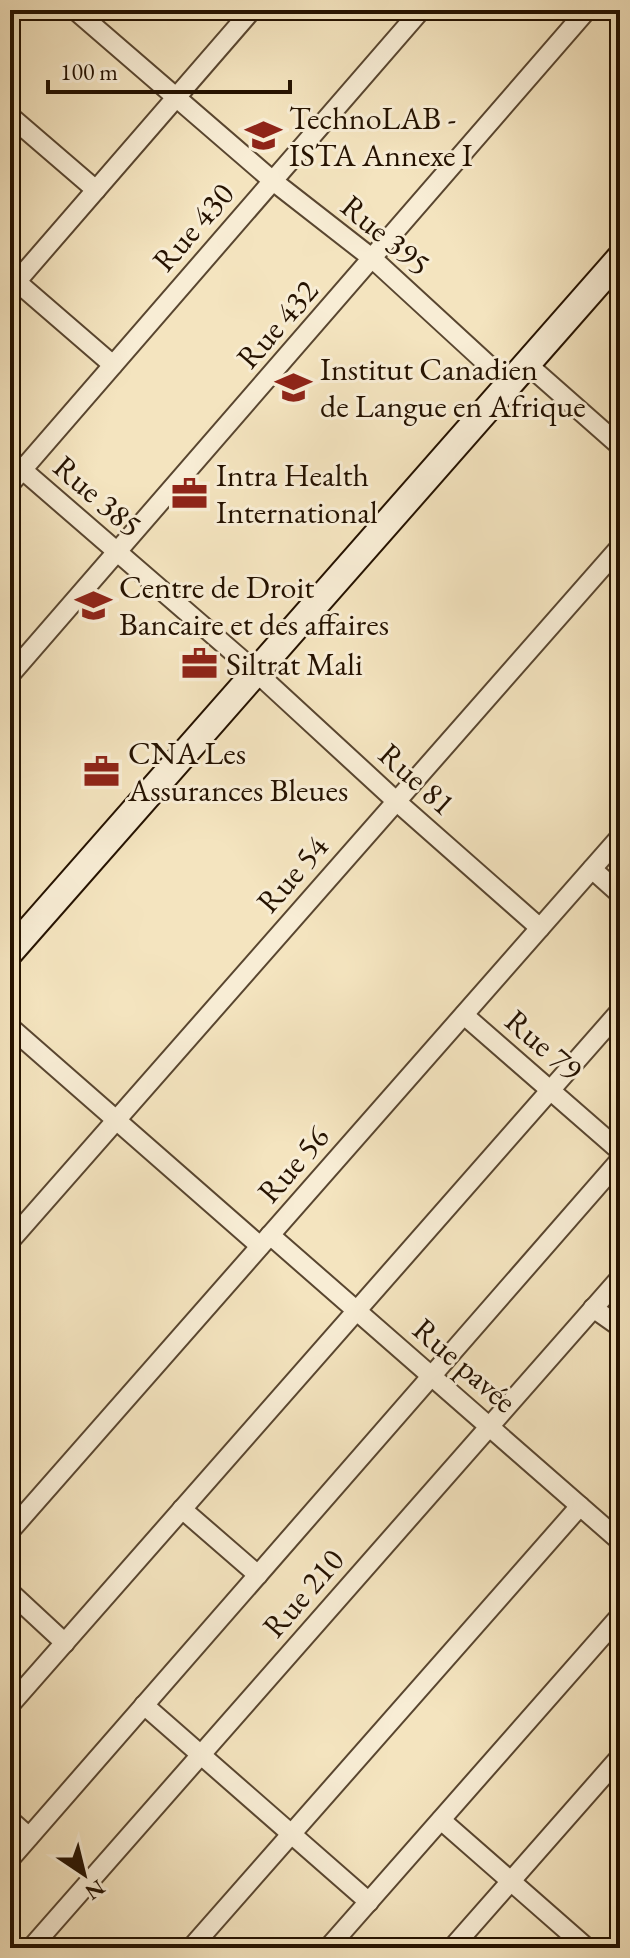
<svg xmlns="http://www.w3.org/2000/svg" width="630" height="1958" font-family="'EB Garamond',serif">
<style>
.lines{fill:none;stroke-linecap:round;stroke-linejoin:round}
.street-casing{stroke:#594630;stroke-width:22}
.secondary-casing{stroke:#251200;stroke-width:30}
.street{stroke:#f8edd5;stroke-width:18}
.secondary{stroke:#f8edd5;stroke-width:26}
.labels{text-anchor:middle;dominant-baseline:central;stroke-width:6;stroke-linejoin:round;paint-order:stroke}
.poi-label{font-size:32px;fill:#251200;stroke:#f8edd5;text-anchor:start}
.street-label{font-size:32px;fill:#251200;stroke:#f8edd5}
</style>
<rect width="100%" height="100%" fill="#f4e4bf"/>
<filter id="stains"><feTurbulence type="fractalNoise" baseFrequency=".0025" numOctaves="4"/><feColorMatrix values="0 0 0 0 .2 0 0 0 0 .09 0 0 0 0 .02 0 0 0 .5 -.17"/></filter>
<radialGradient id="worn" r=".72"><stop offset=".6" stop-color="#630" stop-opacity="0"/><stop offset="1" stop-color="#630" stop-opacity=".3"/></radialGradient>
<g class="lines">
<defs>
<g id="street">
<polyline points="75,10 273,181 373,259 509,384"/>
<polyline points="616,10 620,14"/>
<polyline points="10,116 96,190"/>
<polyline points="10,276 113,365"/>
<polyline points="17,281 252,10"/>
<polyline points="527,364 620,446"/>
<polyline points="10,459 256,672 396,801 540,928"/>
<polyline points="10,484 421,10"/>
<polyline points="10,675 587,10"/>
<polyline points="592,869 620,894"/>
<polyline points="464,1015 620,1151"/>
<polyline points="10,1027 260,1246"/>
<polyline points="270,1235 620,1541"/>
<polyline points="10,1241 620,547"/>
<polyline points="593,1308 620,1327"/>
<polyline points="182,1509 258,1575"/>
<polyline points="10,1531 620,837"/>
<polyline points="10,1592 65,1643"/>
<polyline points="10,1705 620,1011"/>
<polyline points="144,1705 369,1902"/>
<polyline points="10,1820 29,1837"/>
<polyline points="441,1820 587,1948"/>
<polyline points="10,1859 620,1160"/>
<polyline points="31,1948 620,1278"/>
<polyline points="191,1948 580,1506"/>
<polyline points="328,1948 620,1616"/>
<polyline points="452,1948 620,1757"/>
</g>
<polyline id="secondary" points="10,952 620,258"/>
</defs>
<use href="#street" class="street-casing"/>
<use href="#secondary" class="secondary-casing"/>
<use href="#street" class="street"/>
<use href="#secondary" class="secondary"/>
</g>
<defs>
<symbol id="university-bare" viewBox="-9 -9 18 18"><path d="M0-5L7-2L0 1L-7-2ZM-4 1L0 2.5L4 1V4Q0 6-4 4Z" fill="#8f2418" stroke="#f8edd5" stroke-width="2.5" paint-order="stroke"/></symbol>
<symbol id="office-bare" viewBox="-9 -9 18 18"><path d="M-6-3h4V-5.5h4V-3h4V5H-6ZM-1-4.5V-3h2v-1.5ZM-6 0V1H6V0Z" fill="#8f2418" stroke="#f8edd5" stroke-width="2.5" paint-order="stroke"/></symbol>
</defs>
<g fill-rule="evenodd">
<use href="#university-bare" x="238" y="110" width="51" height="51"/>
<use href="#university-bare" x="268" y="362" width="51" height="51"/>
<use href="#office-bare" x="164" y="468" width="51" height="51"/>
<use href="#university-bare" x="68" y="580" width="51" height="51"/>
<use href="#office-bare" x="174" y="638" width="51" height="51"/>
<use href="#office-bare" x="76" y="746" width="51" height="51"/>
</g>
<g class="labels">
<g class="poi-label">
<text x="289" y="118">TechnoLAB -<tspan x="289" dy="37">ISTA Annexe I</tspan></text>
<text x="320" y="369">Institut Canadien<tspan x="320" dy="37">de Langue en Afrique</tspan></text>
<text x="216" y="475">Intra Health<tspan x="216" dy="37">International</tspan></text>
<text x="119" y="587">Centre de Droit<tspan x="119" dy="37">Bancaire et des affaires</tspan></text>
<text x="226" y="664">Siltrat Mali</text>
<text x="128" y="753">CNA Les<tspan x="128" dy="37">Assurances Bleues</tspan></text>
</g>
<g class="street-label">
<text transform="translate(193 227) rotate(-49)">Rue 430</text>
<text transform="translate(386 235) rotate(40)">Rue 395</text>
<text transform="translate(277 324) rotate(-49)">Rue 432</text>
<text transform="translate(98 496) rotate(41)">Rue 385</text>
<text transform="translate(417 779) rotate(42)">Rue 81</text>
<text transform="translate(292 874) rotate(-49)">Rue 54</text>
<text transform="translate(544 1045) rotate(41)">Rue 79</text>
<text transform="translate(293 1164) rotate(-49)">Rue 56</text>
<text transform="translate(465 1365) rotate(41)">Rue pavée</text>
<text transform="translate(303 1593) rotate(-49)">Rue 210</text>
</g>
</g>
<rect width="630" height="1958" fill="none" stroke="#f4e4bf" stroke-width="40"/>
<rect x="12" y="12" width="606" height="1934" fill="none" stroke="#251200" stroke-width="4"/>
<rect x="20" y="20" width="590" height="1918" fill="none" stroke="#251200" stroke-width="2"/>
<g transform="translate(84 1874) rotate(145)" stroke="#f8edd5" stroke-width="6" paint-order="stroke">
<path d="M0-6L14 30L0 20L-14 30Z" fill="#251200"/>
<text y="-12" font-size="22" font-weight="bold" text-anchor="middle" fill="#251200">N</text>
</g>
<path d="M48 80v12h242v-12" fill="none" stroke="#251200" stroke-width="4"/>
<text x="60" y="80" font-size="24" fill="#251200" stroke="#f8edd5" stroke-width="6" paint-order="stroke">100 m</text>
<rect width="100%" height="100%" filter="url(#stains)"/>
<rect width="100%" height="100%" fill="url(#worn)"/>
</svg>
